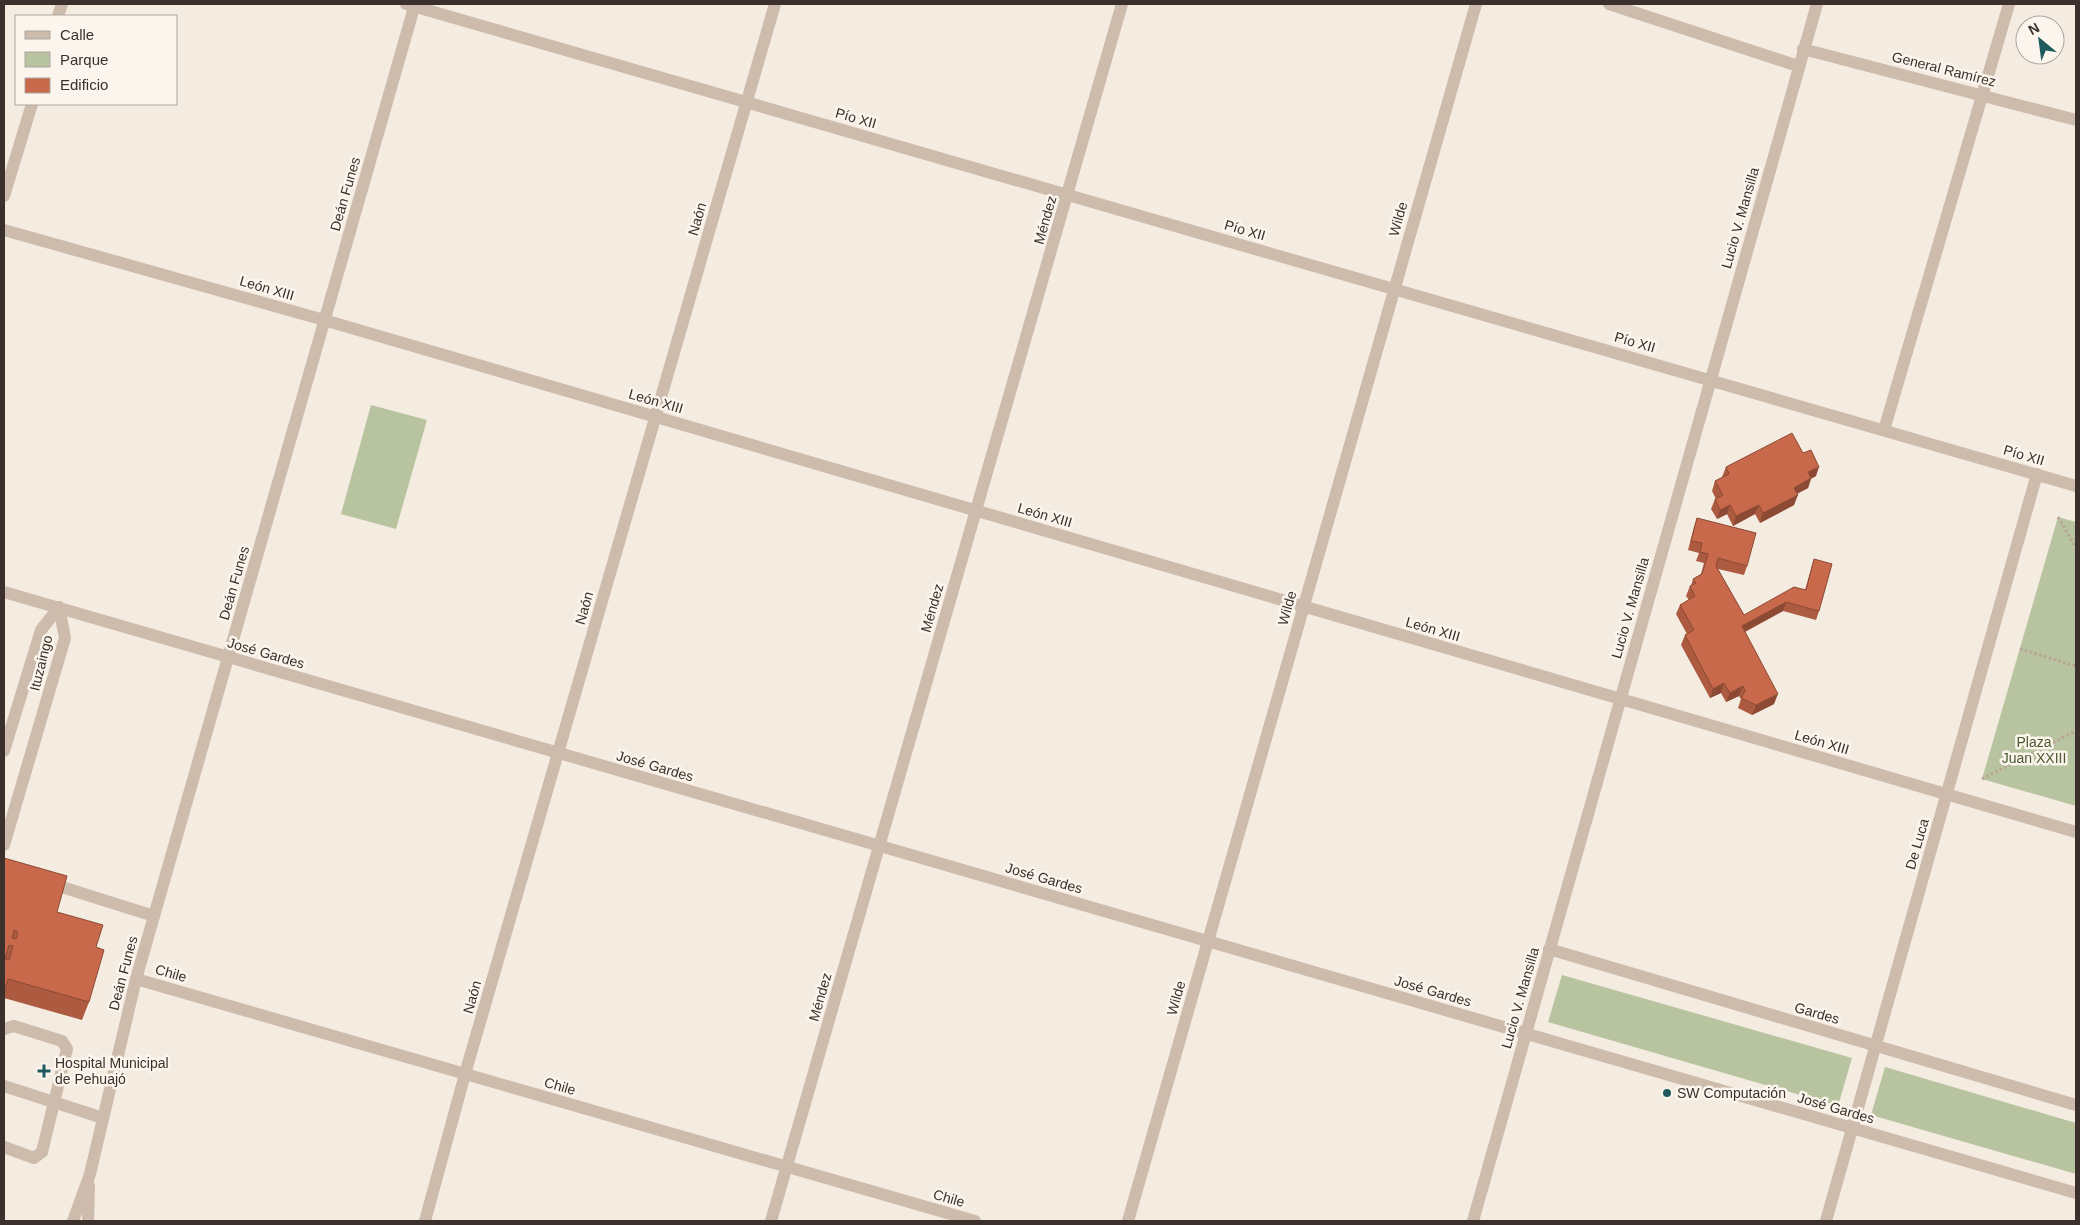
<svg xmlns="http://www.w3.org/2000/svg" width="2080" height="1225" font-family="Arial,sans-serif">
<style>
.green{fill:#b8c4a0}
.lines{fill:none;stroke-linecap:round;stroke-linejoin:round}
.path{stroke:#b9a596;stroke-width:3;stroke-dasharray:2.5 2.5;stroke-linecap:butt}
.minor{stroke:#cdbbac;stroke-width:12}
.wall{fill:#ac5a40}
.shaded-wall{fill:#8c4a34}
.building{fill:#c8694b;stroke:#8c4a34;fill-rule:evenodd}
.poi-dot{fill:#1f5a5e;stroke:#fbf5ee;stroke-width:2}
.labels{text-anchor:middle;dominant-baseline:central;stroke-width:5;stroke-linejoin:round;paint-order:stroke}
.street-label{font-size:14px;fill:#3b302b;stroke:#fbf5ee}
.park-label{font-size:14px;fill:#4a5a2e;stroke:#fbf5ee}
.poi-label{font-size:14px;fill:#3b302b;stroke:#fbf5ee;text-anchor:start}
</style>
<rect width="100%" height="100%" fill="#f4ebe1"/>
<g class="green">
<polygon points="371,405 427,420 396,529 341,514"/>
<polygon points="2058,517 2076,522 2076,806 1982,779"/>
<polygon points="1562,975 1852,1058 1838,1106 1548,1022"/>
<polygon points="1885,1067 2076,1123 2076,1174 1871,1115"/>
</g>
<g class="lines">
<g class="path">
<polyline points="2058,517 2076,548"/>
<polyline points="2020,649 2076,666"/>
<polyline points="1982,779 2076,731"/>
</g>
<g class="minor">
<polyline points="406,4 2076,486"/>
<polyline points="1609,4 1798,66"/>
<polyline points="58,16 62,4"/>
<polyline points="1803,49 2076,120"/>
<polyline points="4,196 32,104"/>
<polyline points="4,230 324,320 2076,832"/>
<polyline points="1884,430 2009,4"/>
<polyline points="4,592 2076,1193"/>
<polyline points="4,751 41,630 59,607"/>
<polyline points="4,845 65,638 59,607"/>
<polyline points="49,883 154,916"/>
<polyline points="1549,949 2076,1105"/>
<polyline points="136,979 975,1221"/>
<polyline points="4,1029 14,1026 62,1041 67,1049 42,1152 34,1158 4,1147"/>
<polyline points="4,1086 103,1118"/>
<polyline points="73,1221 90,1174 136,979 415,4"/>
<polyline points="88,1221 89,1186"/>
<polyline points="425,1221 465,1074 775,4"/>
<polyline points="771,1221 1122,4"/>
<polyline points="1128,1221 1476,4"/>
<polyline points="1473,1221 1817,4"/>
<polyline points="1826,1221 2037,474"/>
</g>
</g>
<g class="wall">
<polygon points="1726,467 1816,476 1811,479 1808,488 1797,494 1794,505 1760,523 1755,514 1733,526 1727,514 1717,519 1711,509 1715,499 1716,499 1712,491 1715,481 1723,477 1722,477"/>
<polygon points="1697,518 1747,566 1744,575 1718,569 1744,615 1805,590 1814,559 1819,611 1816,620 1783,611 1745,632 1774,704 1752,715 1738,708 1741,699 1739,696 1726,702 1721,693 1710,698 1681,645 1685,635 1687,634 1676,614 1680,605 1689,600 1686,596 1690,586 1691,586 1693,579 1701,574 1704,563 1696,561 1699,553 1688,550 1694,527"/>
<polygon points="4,858 57,912 96,947 89,1002 82,1020 4,998"/>
</g>
<g class="shaded-wall">
<polygon points="1819,467 1816,476 1811,478 1808,488 1790,497 1794,488 1808,472"/>
<polygon points="1798,495 1794,505 1760,523 1763,513"/>
<polygon points="1730,505 1727,514 1717,519 1720,510"/>
<polygon points="1759,505 1755,514 1733,526 1736,516"/>
<polygon points="1786,602 1783,611 1738,635 1742,626"/>
<polygon points="1724,683 1721,693 1710,698 1713,689"/>
<polygon points="1743,686 1739,696 1726,702 1730,693"/>
<polygon points="1778,694 1774,704 1752,715 1756,705"/>
</g>
<g class="building">
<polygon points="1792,433 1803,453 1811,450 1819,467 1808,472 1811,478 1794,488 1798,495 1763,513 1759,505 1736,516 1730,505 1720,510 1715,499 1723,495 1715,481 1729,474 1726,467"/>
<polygon points="1697,518 1756,533 1747,566 1718,558 1716,566 1744,615 1794,587 1806,590 1814,559 1832,564 1819,611 1786,602 1742,626 1778,694 1756,705 1741,698 1745,691 1743,686 1730,693 1724,683 1713,689 1685,635 1694,630 1680,605 1695,596 1690,586 1696,583 1693,579 1702,574 1708,554 1700,552 1702,543 1691,541"/>
<path d="M 4,858 L 67,876 L 57,912 L 103,925 L 96,947 L 104,950 L 89,1002 L 8,979 L 4,992 ZM 14,930 L 18,932 L 16,939 L 12,938 ZM 9,945 L 13,946 L 9,960 L 5,959 Z"/>
</g>
<g class="poi-dot">
<path d="M41.5 1063.5h5v5h5v5h-5v5h-5v-5h-5v-5h5z"/>
<circle cx="1667" cy="1093" r="5"/>
</g>
<g class="labels">
<g class="street-label">
<text transform="translate(1944 69) rotate(14)">General Ramírez</text>
<text transform="translate(856 118) rotate(16)">Pío XII</text>
<text transform="translate(345 194) rotate(-74)">Deán Funes</text>
<text transform="translate(1740 218) rotate(-74)">Lucio V. Mansilla</text>
<text transform="translate(697 219) rotate(-74)">Naón</text>
<text transform="translate(1398 219) rotate(-74)">Wilde</text>
<text transform="translate(1045 220) rotate(-74)">Méndez</text>
<text transform="translate(1245 230) rotate(16)">Pío XII</text>
<text transform="translate(267 288) rotate(16)">León XIII</text>
<text transform="translate(1635 342) rotate(16)">Pío XII</text>
<text transform="translate(656 401) rotate(16)">León XIII</text>
<text transform="translate(2024 455) rotate(16)">Pío XII</text>
<text transform="translate(1045 515) rotate(16)">León XIII</text>
<text transform="translate(234 583) rotate(-74)">Deán Funes</text>
<text transform="translate(584 608) rotate(-74)">Naón</text>
<text transform="translate(932 608) rotate(-74)">Méndez</text>
<text transform="translate(1287 608) rotate(-74)">Wilde</text>
<text transform="translate(1630 608) rotate(-74)">Lucio V. Mansilla</text>
<text transform="translate(1433 629) rotate(16)">León XIII</text>
<text transform="translate(266 653) rotate(16)">José Gardes</text>
<text transform="translate(41 663) rotate(-76)">Ituzaingo</text>
<text transform="translate(1822 742) rotate(16)">León XIII</text>
<text transform="translate(655 766) rotate(16)">José Gardes</text>
<text transform="translate(1917 844) rotate(-74)">De Luca</text>
<text transform="translate(1044 878) rotate(16)">José Gardes</text>
<text transform="translate(123 973) rotate(-75)">Deán Funes</text>
<text transform="translate(171 973) rotate(16)">Chile</text>
<text transform="translate(1433 991) rotate(16)">José Gardes</text>
<text transform="translate(472 997) rotate(-74)">Naón</text>
<text transform="translate(820 997) rotate(-74)">Méndez</text>
<text transform="translate(1176 998) rotate(-74)">Wilde</text>
<text transform="translate(1520 998) rotate(-74)">Lucio V. Mansilla</text>
<text transform="translate(1817 1013) rotate(16)">Gardes</text>
<text transform="translate(560 1086) rotate(16)">Chile</text>
<text transform="translate(1836 1108) rotate(16)">José Gardes</text>
<text transform="translate(949 1198) rotate(16)">Chile</text>
</g>
<g class="park-label">
<text x="2034" y="742">Plaza<tspan x="2034" dy="16">Juan XXIII</tspan></text>
</g>
<g class="poi-label">
<text x="55" y="1063">Hospital Municipal<tspan x="55" dy="16">de Pehuajó</tspan></text>
<text x="1677" y="1093">SW Computación</text>
</g>
</g>
<rect width="2080" height="1225" fill="none" stroke="#3b302b" stroke-width="10"/>
<rect x="15" y="15" width="162" height="90" fill="#fbf5ee" stroke="#aea6a0"/>
<rect x="25" y="31" width="25" height="8" fill="#cdbbac" stroke="#aea6a0"/>
<text x="60" y="40" font-size="15" fill="#3b302b">Calle</text>
<rect x="25" y="52" width="25" height="15" fill="#b8c4a0" stroke="#aea6a0"/>
<text x="60" y="65" font-size="15" fill="#3b302b">Parque</text>
<rect x="25" y="78" width="25" height="15" fill="#c8694b" stroke="#aea6a0"/>
<text x="60" y="90" font-size="15" fill="#3b302b">Edificio</text>
<g transform="translate(2040 40) rotate(331)"><circle r="24" fill="#fbf5ee" stroke="#aea6a0"/>
<path d="M0-4L9 19L0 12L-9 19Z" fill="#1f5a5e"/>
<text y="-8" font-size="14" font-weight="bold" text-anchor="middle" fill="#3b302b">N</text>
</g>
</svg>
